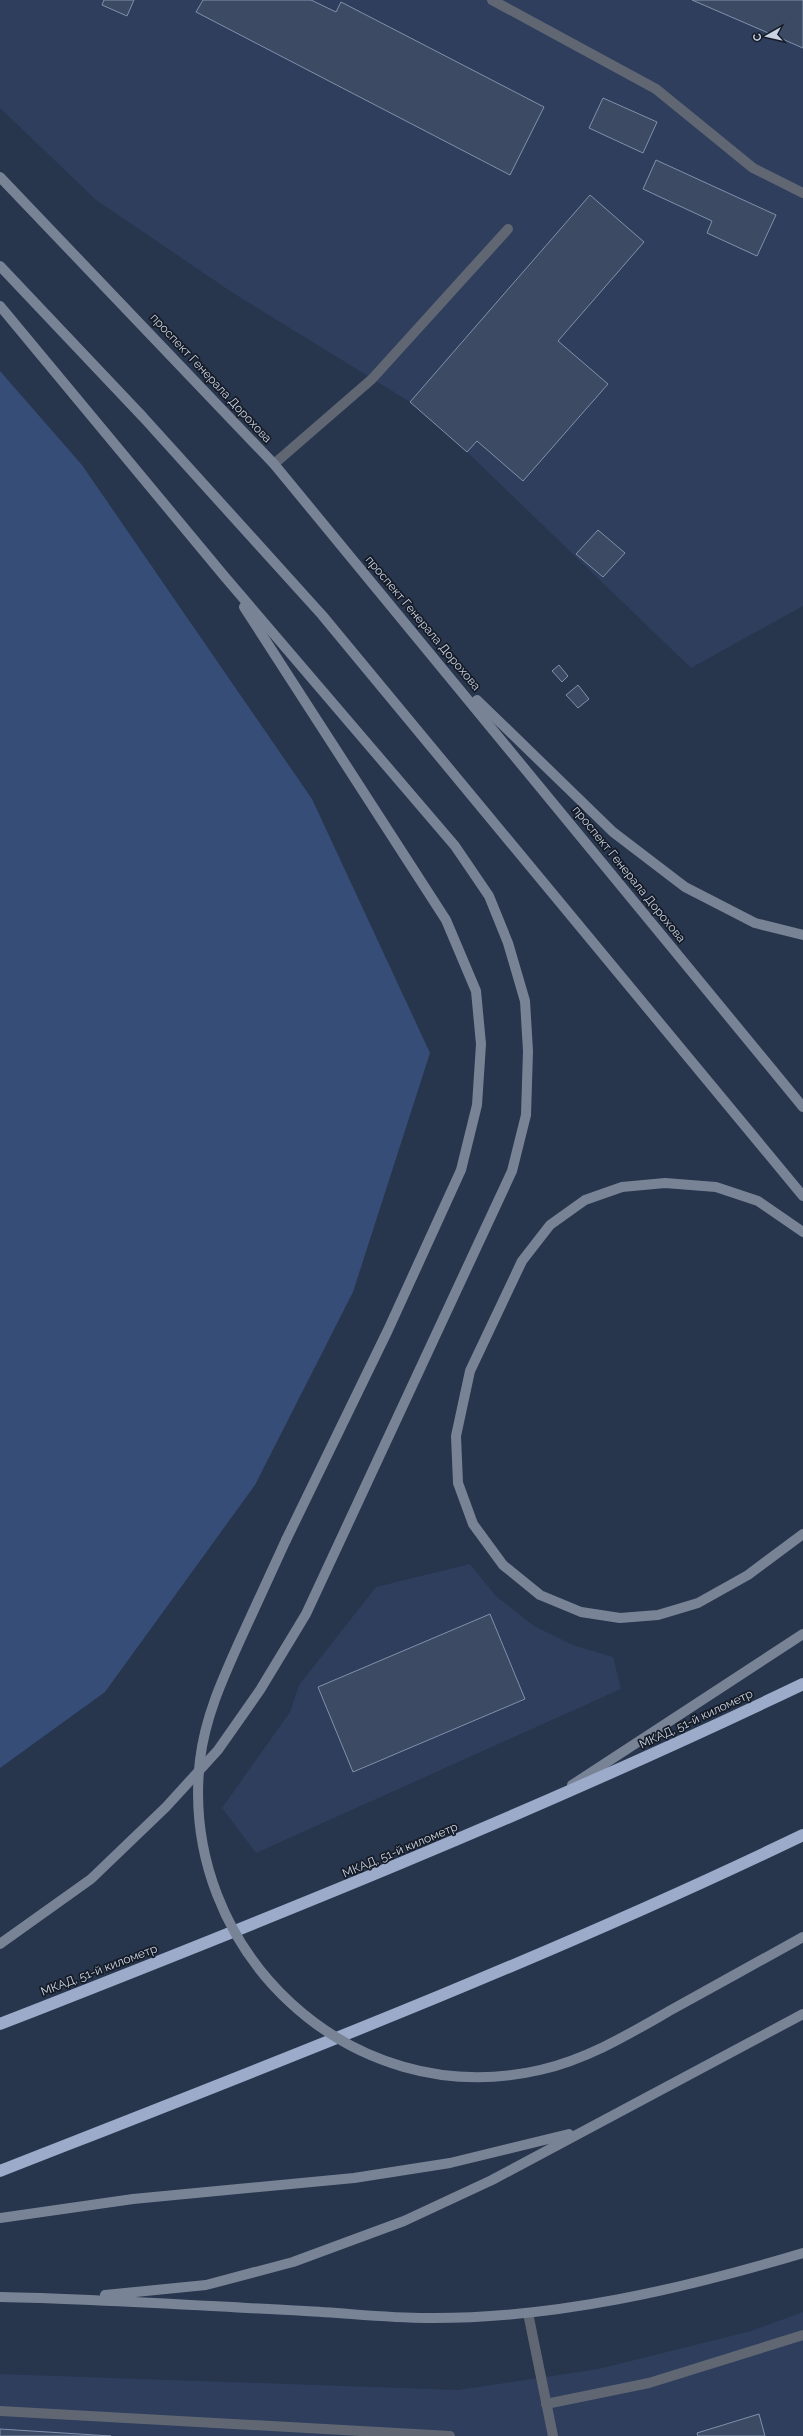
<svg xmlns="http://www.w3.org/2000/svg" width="803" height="2436" font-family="Raleway,sans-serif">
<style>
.built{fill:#2e3e5c}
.green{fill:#364d77}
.building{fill:#3c4a63;stroke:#8091ad}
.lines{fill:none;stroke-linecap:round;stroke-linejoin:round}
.lane{stroke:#606773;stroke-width:10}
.secondary{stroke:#788396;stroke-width:10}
.highway{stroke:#9babc9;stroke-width:12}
.secondary-bridge{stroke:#788396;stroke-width:10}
.labels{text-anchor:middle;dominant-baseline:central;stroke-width:3.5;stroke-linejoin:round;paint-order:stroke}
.street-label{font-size:12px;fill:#c9d2e2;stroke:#161c27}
</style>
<rect width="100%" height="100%" fill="#27354d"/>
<g class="built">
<polygon points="0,0 803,0 803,606 691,668 467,452 410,402 233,293 96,200 0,108"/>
<polygon points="470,1564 496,1596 534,1626 573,1645 613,1657 621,1689 256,1853 222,1808 290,1712 299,1685 376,1587"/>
<polygon points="803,2312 803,2436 0,2436 0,2374 458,2390 598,2369 751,2331"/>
</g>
<polygon class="green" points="0,371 82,465 312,799 430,1053 353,1292 255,1485 105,1692 0,1768"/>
<g class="building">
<polygon points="104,0 134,0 127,16 102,5"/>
<polygon points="203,0 311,0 336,12 341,2 544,107 510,175 196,12"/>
<polygon points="692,0 803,0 803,48"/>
<polygon points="603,98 657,122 643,153 589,128"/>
<polygon points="656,160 776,215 757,256 707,233 712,221 643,189"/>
<polygon points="590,195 644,242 558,341 608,384 523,481 477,441 467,452 410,402"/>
<polygon points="598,530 625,553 603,577 576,554"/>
<polygon points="559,665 568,676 562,682 552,671"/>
<polygon points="578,685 589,699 578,708 566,695"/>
<polygon points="490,1614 525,1699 353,1772 318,1687"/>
<polygon points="759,2414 765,2436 698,2436 697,2433"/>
<polygon points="0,2429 111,2436 0,2436"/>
</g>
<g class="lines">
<g class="lane">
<polyline points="492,0 656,89 753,168 803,193"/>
<polyline points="274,464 372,379 508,229"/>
<polyline points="528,2313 553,2436"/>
<polyline points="546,2404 649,2383 803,2335"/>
<polyline points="0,2411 450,2436"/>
</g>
<g class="secondary">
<polyline points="0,177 274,464 803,1107"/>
<polyline points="0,266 143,417 322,615 803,1196"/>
<polyline points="0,306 225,577 455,846 489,896 508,943 525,1001 528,1051 526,1115 512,1171 306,1614 260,1690 218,1750 166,1807 91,1879 0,1944"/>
<polyline points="244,607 446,920 476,991 481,1044 477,1105 461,1170 388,1330 286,1540"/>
<polyline points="477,700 613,832 685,887 755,923 803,935"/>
<polyline points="803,1232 758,1201 716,1187 665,1183 622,1187 585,1200 550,1225 522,1261 470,1371 456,1436 458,1483 473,1524 503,1565 540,1595 581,1612 620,1618 658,1615 698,1603 748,1575 803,1534"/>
<polyline points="572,1785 803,1634"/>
<polyline points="0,2218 133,2199 354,2178 450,2163 569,2134"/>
<polyline points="105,2295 206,2285 293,2262 404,2221 492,2180 803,2014"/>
<path d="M 0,2297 C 102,2299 203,2306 305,2311 C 346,2313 387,2318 427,2318 C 554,2319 683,2289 803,2253"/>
</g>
<g class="highway">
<path d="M 0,2024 C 271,1918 540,1810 803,1684"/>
<path d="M 0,2171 C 270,2065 541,1961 803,1835"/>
</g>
<path class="secondary-bridge" d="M 286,1540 C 271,1573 256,1606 241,1638 C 223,1678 205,1717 200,1760 C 178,1950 350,2114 540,2070 C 588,2059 629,2034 671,2010 C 715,1986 759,1961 803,1937"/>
</g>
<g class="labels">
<g class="street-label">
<text transform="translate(211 378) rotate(47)">проспект Генерала Дорохова</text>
<text transform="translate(423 623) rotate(50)">проспект Генерала Дорохова</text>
<text transform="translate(629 874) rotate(51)">проспект Генерала Дорохова</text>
<text transform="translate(696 1719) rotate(-25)">МКАД, 51-й километр</text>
<text transform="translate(400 1850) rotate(-23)">МКАД, 51-й километр</text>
<text transform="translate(99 1970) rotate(-21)">МКАД, 51-й километр</text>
</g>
</g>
<g transform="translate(767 36) rotate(262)" stroke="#161c27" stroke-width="3" paint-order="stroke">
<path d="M0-3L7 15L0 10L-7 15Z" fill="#c9d2e2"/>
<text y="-6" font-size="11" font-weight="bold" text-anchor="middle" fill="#c9d2e2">С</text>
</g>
</svg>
